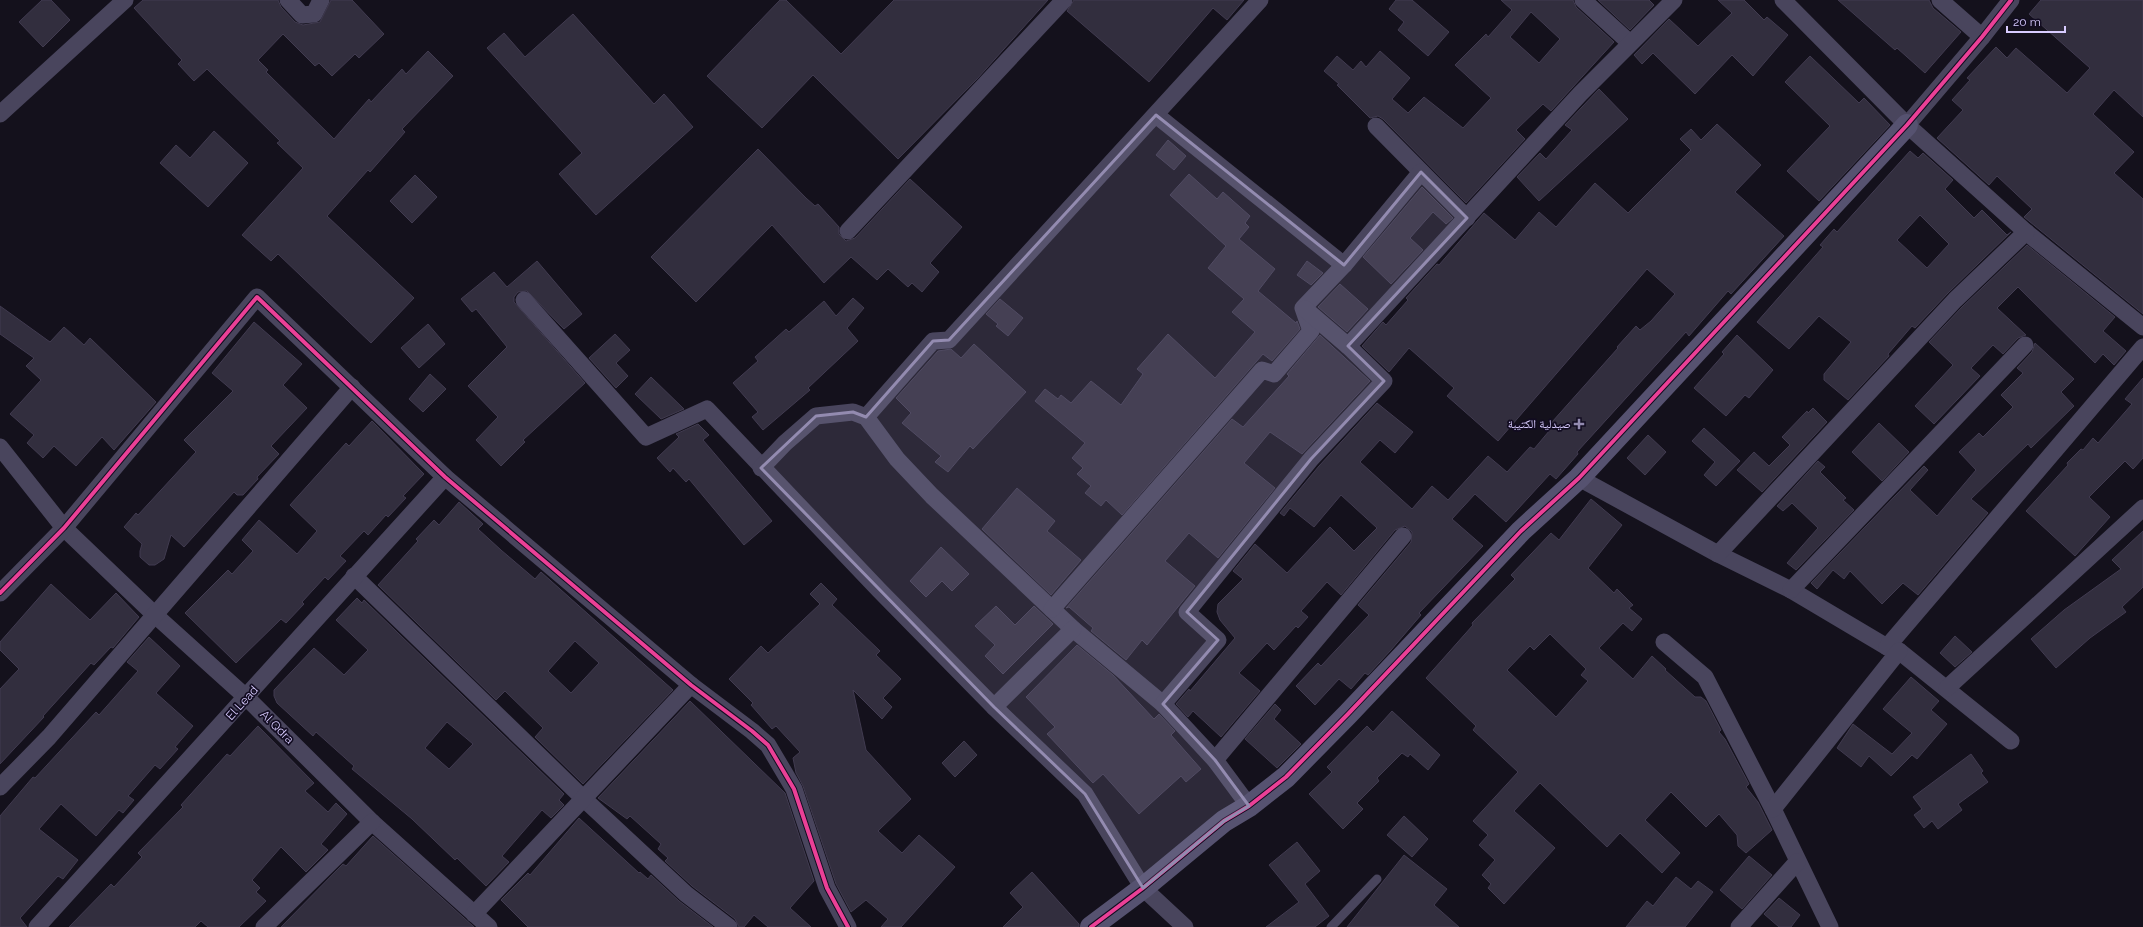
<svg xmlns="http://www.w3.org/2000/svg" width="2143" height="927" font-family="Raleway,'Noto Naskh Arabic',sans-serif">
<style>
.building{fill:#322e3e;stroke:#413b50;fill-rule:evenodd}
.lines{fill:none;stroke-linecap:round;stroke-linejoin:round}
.lane{stroke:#49455d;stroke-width:9}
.street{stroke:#49455d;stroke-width:17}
.secondary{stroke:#565270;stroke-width:22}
.cycleway-casing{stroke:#120c21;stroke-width:6}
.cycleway{stroke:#ea4096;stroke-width:4}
.marked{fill:#938bb0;fill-opacity:0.2;stroke:#938bb0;stroke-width:3;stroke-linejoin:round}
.poi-dot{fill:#938bb0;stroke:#120c21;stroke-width:1.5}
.labels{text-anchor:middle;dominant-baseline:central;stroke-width:3.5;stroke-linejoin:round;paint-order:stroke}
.poi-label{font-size:12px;fill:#d8ccff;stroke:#120c21;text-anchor:end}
.street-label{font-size:12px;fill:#d8ccff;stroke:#120c21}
</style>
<rect width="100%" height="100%" fill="#14111c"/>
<g class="building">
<polygon points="42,0 51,0 70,20 43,47 19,22"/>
<polygon points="143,0 278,0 281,7 295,22 303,25 320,22 331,0 352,0 384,34 359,58 355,54 332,76 319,63 315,66 283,34 258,60 268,70 266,72 334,139 369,99 371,102 402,69 406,74 428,51 453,76 402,129 405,132 370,172 368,170 327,216 414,298 371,343 278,254 271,261 242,235 303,168 277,143 280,141 207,69 194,81 178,64 182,60 134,8"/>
<polygon points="780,0 786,0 841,54 894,0 1048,0 977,79 898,159 813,75 762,128 707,76"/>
<polygon points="1074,0 1244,0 1227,20 1213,8 1149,82 1067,11"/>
<polygon points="1396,0 1412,0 1449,32 1428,56 1398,30 1404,22 1389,9"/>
<path d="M 1501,0 L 1573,0 L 1576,7 L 1614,42 L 1551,111 L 1543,104 L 1516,130 L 1525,139 L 1466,203 L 1383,119 L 1378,116 L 1370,118 L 1337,85 L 1339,84 L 1324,71 L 1337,56 L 1353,70 L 1361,61 L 1366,67 L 1380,51 L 1410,78 L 1392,99 L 1408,113 L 1424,97 L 1463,128 L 1491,98 L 1455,65 L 1486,34 L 1488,37 L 1512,10 ZM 1531,12 L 1560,39 L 1539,63 L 1510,37 Z"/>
<polygon points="1598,0 1649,0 1654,5 1630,30"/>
<polygon points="1718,0 1744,0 1764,20 1767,17 1788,35 1753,76 1732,55 1695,94 1653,53 1642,64 1634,55 1669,19 1698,46 1732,13"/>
<polygon points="1838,0 1929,0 1933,8 1961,32 1925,73 1897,48 1895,50"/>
<polygon points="2041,0 2143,0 2143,117 2114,90 2093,114 2134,152 2114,173 2143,199 2143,314 2024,217 2032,209 1997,176 1989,185 1937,138 1963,110 1952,100 1970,80 1967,78 1996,47 2007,58 2016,48 2067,93 2090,68 2029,14"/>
<polygon points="573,14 654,104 664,94 693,127 596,215 559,174 582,153 487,48 504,33 525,57"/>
<polygon points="1810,56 1859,103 1864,98 1890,125 1819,201 1787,171 1830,126 1785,82"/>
<polygon points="1599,89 1628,119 1539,201 1517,177 1540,153 1546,159 1572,130 1565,125"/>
<polygon points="1717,124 1761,165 1735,192 1784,236 1731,294 1728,291 1689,336 1686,332 1577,452 1578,454 1556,479 1550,474 1506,522 1475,494 1452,519 1483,546 1419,613 1421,615 1391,650 1368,675 1365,673 1351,689 1339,679 1315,705 1296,686 1318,663 1321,666 1369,615 1358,605 1411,542 1412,532 1405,526 1395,530 1341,595 1327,582 1301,611 1308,617 1298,628 1296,626 1274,650 1267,643 1239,673 1260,691 1221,737 1193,711 1188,717 1176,704 1189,689 1190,691 1235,638 1220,620 1217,612 1218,604 1243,579 1233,571 1255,544 1287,573 1330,527 1354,551 1377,528 1341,495 1314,527 1290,508 1284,516 1280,513 1319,466 1377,403 1413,432 1395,453 1380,440 1360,462 1412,509 1432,486 1448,500 1488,456 1507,472 1530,447 1534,449 1555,424 1552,422 1618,348 1617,347 1636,326 1640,330 1651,321 1675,294 1647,269 1498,441 1447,396 1454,388 1409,348 1389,372 1362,346 1383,322 1386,325 1408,300 1406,298 1437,264 1439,265 1484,213 1515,240 1539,212 1556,227 1595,183 1628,213 1691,150 1680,139 1691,129 1701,140"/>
<polygon points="214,131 248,163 208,207 160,163 176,145 190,158"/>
<polygon points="1168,140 1186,156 1174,170 1156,155"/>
<polygon points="758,149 806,198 815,206 818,204 839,227 839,234 846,241 855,238 910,179 962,227 930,263 939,272 922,292 912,283 908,287 888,269 877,280 851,257 824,283 772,225 696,302 651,257"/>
<path d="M 1910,151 L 1918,158 L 1923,153 L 1953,180 L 1945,189 L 1974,218 L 1982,210 L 2007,235 L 2011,232 L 1948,293 L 1915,328 L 1912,326 L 1888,354 L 1889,356 L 1848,400 L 1824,380 L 1824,374 L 1851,342 L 1819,316 L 1789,349 L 1757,322 L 1823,247 L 1820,245 L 1834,229 L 1837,232 ZM 1920,215 L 1949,244 L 1927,268 L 1897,240 Z"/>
<polygon points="1189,174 1217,199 1223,192 1250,216 1245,223 1249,227 1239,239 1275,269 1258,291 1296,323 1297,321 1300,329 1272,361 1263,354 1122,515 1106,500 1101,506 1085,493 1091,486 1077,474 1083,468 1072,458 1085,443 1035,401 1045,389 1058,399 1061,395 1071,403 1091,381 1121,405 1143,374 1137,369 1168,334 1215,378 1255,332 1232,312 1244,299 1208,268 1226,246 1170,195"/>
<polygon points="415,175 437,197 412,223 390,201"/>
<polygon points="1422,187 1453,218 1446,224 1433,212 1410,238 1423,250 1391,284 1363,257"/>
<polygon points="2027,245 2115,317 2103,331 2126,351 2114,365 2103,354 2095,363 2018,287 1997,308 2026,335 2018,338 2003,354 1993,345 1971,368 1980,376 1934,424 1915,406 1953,365 1929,342 1962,307"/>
<polygon points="537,261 582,314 564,329 527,291 518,292 514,297 514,302 585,383 523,440 525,442 501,466 476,440 498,417 468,386 507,347 476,309 472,312 461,299 494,272 507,287"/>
<polygon points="1307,261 1323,273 1311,285 1297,275"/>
<polygon points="1340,284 1368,309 1347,332 1318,307"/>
<polygon points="853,298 864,308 847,328 858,341 808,388 810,390 763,430 752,417 758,412 733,383 758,361 755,357 786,329 789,332 824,301 836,316"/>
<polygon points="1000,299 1023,318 1008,336 996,326 998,324 986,314"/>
<polygon points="0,306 50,342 64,327 84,345 90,338 156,402 114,450 102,437 76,466 54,446 43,458 27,443 34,435 10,414 41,380 26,366 34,358 0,334"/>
<polygon points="254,322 302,364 283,385 307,408 271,446 279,454 257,477 258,479 243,495 237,495 234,492 184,547 171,535 164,559 155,565 149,565 140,557 140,551 142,544 124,527 136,513 138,515 196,452 184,440 233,391 212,373"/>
<polygon points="428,324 445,344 419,368 401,348"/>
<polygon points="615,334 630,350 616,363 628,376 616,388 589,358"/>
<polygon points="1320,335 1370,381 1302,454 1270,432 1244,463 1275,488 1218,558 1189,533 1165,561 1195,586 1147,645 1142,640 1126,660 1091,631 1093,628 1069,607 1066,608 1232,419 1243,427 1289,376 1287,374"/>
<polygon points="1737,335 1773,370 1749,398 1745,395 1726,416 1694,388 1724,354 1722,352"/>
<polygon points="2035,343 2074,379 2061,392 2074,406 2031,448 2028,444 1971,499 1988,513 1918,595 1903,583 1882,604 1850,571 1844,579 1833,570 1817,589 1811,583 1924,466 1928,470 1910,490 1937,516 1976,470 1959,452 1979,433 1983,437 2013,407 2001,395 2023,373 2017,368 2032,352"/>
<polygon points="974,344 1026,392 973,449 970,446 948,472 935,462 941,456 902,423 911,413 896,398 938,351 951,349 961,358"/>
<polygon points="430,374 446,389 423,412 409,399"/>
<polygon points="651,377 684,409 661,419 635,394"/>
<polygon points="2143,378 2143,458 2133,469 2125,461 2089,497 2110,517 2075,556 2026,511 2068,465 2067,463 2081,449 2083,450 2093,438 2098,443 2132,404 2125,399"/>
<polygon points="1813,408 1827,422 1762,492 1737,470 1754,452 1769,466 1790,445 1782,437 1807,411 1808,413"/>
<polygon points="372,421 424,474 403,496 406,498 388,517 386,515 368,535 364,531 340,556 346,561 328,580 325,577 302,602 304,604 286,623 281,619 236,663 185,613 228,570 232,574 253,551 242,540 259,520 297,554 317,531 290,505 346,443 349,446"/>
<polygon points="1879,423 1909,452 1882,481 1852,452"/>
<polygon points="698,424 709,435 703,440 772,521 744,545 689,479 686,482 673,468 670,472 657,458 679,437 676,434"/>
<polygon points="1704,428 1740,461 1716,486 1704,475 1715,462 1692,441"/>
<polygon points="1648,435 1666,452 1645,475 1627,458"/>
<polygon points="1818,461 1825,467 1820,472 1846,498 1843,500 1854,510 1796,570 1787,563 1818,528 1792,503 1783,511 1777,506"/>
<polygon points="1017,488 1055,521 1047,531 1081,560 1051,595 982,529"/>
<path d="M 1591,499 L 1622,525 L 1588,568 L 1614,593 L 1617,589 L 1633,605 L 1629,608 L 1642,619 L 1632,631 L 1623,623 L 1599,648 L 1633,679 L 1652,656 L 1666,669 L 1665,670 L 1695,697 L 1701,697 L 1706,701 L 1721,730 L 1719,732 L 1725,739 L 1749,784 L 1746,787 L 1758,802 L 1772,830 L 1746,853 L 1738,846 L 1737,835 L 1719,814 L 1706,827 L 1671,792 L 1645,820 L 1680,853 L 1662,873 L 1620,833 L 1607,847 L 1540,783 L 1514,811 L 1555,848 L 1504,904 L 1488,888 L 1491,884 L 1482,875 L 1495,860 L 1479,845 L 1488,835 L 1473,821 L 1518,772 L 1473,730 L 1476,726 L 1426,678 L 1473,625 L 1472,623 L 1515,579 L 1511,575 L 1551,533 L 1559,540 ZM 1550,634 L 1586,669 L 1581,675 L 1588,681 L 1556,717 L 1507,670 L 1530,646 L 1534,650 Z"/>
<path d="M 459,502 L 483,524 L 478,529 L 501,550 L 535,579 L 541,572 L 673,690 L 583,784 L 535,737 L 543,728 L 505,691 L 496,700 L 378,585 L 418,541 L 416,539 L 434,520 L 439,525 ZM 575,641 L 599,663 L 571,693 L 548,671 Z"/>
<polygon points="2143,531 2143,587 2122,607 2126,612 2090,638 2056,668 2031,639 2064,610 2121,569 2112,560"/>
<polygon points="941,547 969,574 952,591 942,581 926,597 910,581"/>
<polygon points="821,583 837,599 832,605 880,651 876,655 901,679 883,698 892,707 882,719 853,690 866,750 911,799 878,831 902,853 919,835 955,867 901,927 881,927 888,919 866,900 851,912 836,884 803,786 796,773 793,758 800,752 776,726 772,729 751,705 753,703 729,679 761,646 768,653 820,604 810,594"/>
<polygon points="51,584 90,620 116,593 139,617 113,648 111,647 94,665 91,663 43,716 44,717 0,764 0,689 19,669 0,650 0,642"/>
<path d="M 357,598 L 362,603 L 364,600 L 564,794 L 559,800 L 564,805 L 551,818 L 542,810 L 502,856 L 509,862 L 486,886 L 457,858 L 455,860 L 412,819 L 352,769 L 354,766 L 316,732 L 313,736 L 277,703 L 274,696 L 274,690 L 314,648 L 344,675 L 368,650 L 336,620 ZM 447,722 L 473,744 L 449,769 L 425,748 Z"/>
<polygon points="996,606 1015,625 1034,606 1053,624 1003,674 985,656 995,645 975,626"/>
<polygon points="1955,636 1972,652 1955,667 1940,653"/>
<polygon points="149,637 180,666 156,693 193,726 175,747 178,749 160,769 155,765 128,796 134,800 123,813 119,810 96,836 61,804 39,829 78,860 63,879 58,876 20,918 27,927 0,927 0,816 33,777 35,778 96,712 99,715 138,671 127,662"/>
<polygon points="1077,645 1113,675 1154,719 1159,714 1175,731 1171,735 1201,769 1186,782 1181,776 1139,814 1103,774 1093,783 1047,734 1055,727 1026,697"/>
<polygon points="1911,677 1939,701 1931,710 1947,724 1917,759 1912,755 1891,776 1869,756 1861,767 1837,748 1853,724 1892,754 1912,733 1883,709"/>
<polygon points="690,701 785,793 814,881 790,908 811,927 768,927 754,915 744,927 739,927 735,919 692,886 665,861 668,858 658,849 661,844 630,816 627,819 598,798"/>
<polygon points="1275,704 1281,710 1274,719 1301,744 1277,768 1245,739"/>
<polygon points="1392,711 1440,755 1428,770 1410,754 1408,757 1402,753 1377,778 1379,781 1357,803 1363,809 1343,829 1309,794 1332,772 1327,767 1367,726 1373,732"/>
<polygon points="258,726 314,783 305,791 328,812 336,803 347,814 321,844 328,850 306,872 281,847 252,880 260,888 256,892 266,901 239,927 208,927 201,921 195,927 69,927 111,884 114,887 142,857 138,853 183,807 181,805 227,754 230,756"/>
<polygon points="964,741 977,755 955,777 942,763"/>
<polygon points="1971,754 1983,771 1981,773 1988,782 1958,804 1962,810 1938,829 1932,821 1924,828 1914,815 1922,809 1913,797"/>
<polygon points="1404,816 1428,839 1412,857 1387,835"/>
<polygon points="579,818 639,873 640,872 648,879 651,875 679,901 713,927 528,927 501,900 528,873 530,875"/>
<polygon points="373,836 432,889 474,927 281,927 343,864 346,866"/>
<polygon points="1297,842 1320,871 1305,884 1329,916 1315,927 1266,927 1299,902 1269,865"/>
<polygon points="1404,855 1447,889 1434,905 1459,927 1347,927"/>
<polygon points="1749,856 1772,875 1742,909 1720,890"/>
<polygon points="1032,872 1079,924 1079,927 1003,927 1023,907 1010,893"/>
<polygon points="1676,877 1691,889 1698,881 1713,892 1685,927 1626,927 1647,901 1653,906"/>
<polygon points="1779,898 1800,915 1791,927 1779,927 1764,914"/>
</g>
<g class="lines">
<polyline class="lane" points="1331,927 1377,879"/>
<g class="street">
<polyline points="288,0 302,15 314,14 321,0"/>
<polyline points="1583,0 1630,43"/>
<polyline points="1940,0 1982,37"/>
<polyline points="0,114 125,0"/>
<polyline points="1156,115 1344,265"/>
<polyline points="1907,125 1982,37 2011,0"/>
<polyline points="1376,126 1467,218"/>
<polyline points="848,231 1064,0"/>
<polyline points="2026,232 2143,327"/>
<polyline points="524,300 646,437 707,409 879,590 994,707 1085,794 1143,888 1185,927"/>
<polyline points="1348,346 1580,94 1674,0"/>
<polyline points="866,417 933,341 949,340 1260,0"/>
<polyline points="0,447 64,528 155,615 247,698 372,822 489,927"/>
<polyline points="761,468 785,443 816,416 853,412 866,417 897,459 932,496 1073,629 1163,704 1215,760 1249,806"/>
<polyline points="1579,478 1718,554 1791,590 1887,647 1899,651 2011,741"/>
<polyline points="1718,554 1955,300 2026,232 1907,125 1783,0"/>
<polyline points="354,576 584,799 686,894 729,927"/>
<polyline points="1791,590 2025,345"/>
<polyline points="0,593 64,528 257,297 445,477 691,685 752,731 768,745 794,789 827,888 848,927"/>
<polyline points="1052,609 1255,378 1262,370 1274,374 1311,331 1303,308 1344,265 1421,172"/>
<polyline points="1664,642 1705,677 1773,809 1830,927"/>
<polyline points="1887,647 2143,347"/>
<polyline points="1947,688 2143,508"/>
<polyline points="1163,704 1218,640 1187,612 1311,459 1384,381 1348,346 1305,309"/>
<polyline points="994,707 1073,629"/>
<polyline points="1215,760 1403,536"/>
<polyline points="0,787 49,737 352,387"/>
<polyline points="1773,809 1899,651"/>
<polyline points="474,914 691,685"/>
<polyline points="37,927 445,477"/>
<polyline points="264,927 372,822"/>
<polyline points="1739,927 1797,862"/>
</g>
<polyline class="secondary" points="1091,927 1143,888 1224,821 1249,806 1286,777 1348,714 1521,531 1579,478 1907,125"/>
<defs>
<g id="cycleway">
<polyline points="0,593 64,528 257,297 445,477 691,685 752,731 768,745 794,789 827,888 848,927"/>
<polyline points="1091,927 1143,888 1224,821 1249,806 1286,777 1348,714 1521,531 1579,478 1907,125 1982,37 2011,0"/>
</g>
</defs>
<use href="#cycleway" class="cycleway-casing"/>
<use href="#cycleway" class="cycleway"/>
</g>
<path class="marked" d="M 1156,115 L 1344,265 L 1421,172 L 1467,218 L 1348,346 L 1384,381 L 1311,459 L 1187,612 L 1218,640 L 1163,704 L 1215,760 L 1249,806 L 1224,821 L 1143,888 L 1085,794 L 994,707 L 761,468 L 816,416 L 853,412 L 866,417 L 933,341 L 949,340 Z"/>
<path class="poi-dot" d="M1577 418h4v4h4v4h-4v4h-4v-4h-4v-4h4z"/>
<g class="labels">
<g class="poi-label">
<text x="1571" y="424">صيدلية الكتيبة</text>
</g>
<g class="street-label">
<text transform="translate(242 703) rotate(-48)">El Lead</text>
<text transform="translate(277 727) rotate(45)">Al Qdra</text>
</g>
</g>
<path d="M2007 26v6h58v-6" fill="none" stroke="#d8ccff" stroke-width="2"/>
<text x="2013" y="26" font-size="12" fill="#d8ccff" stroke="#120c21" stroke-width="3" paint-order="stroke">20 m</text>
</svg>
